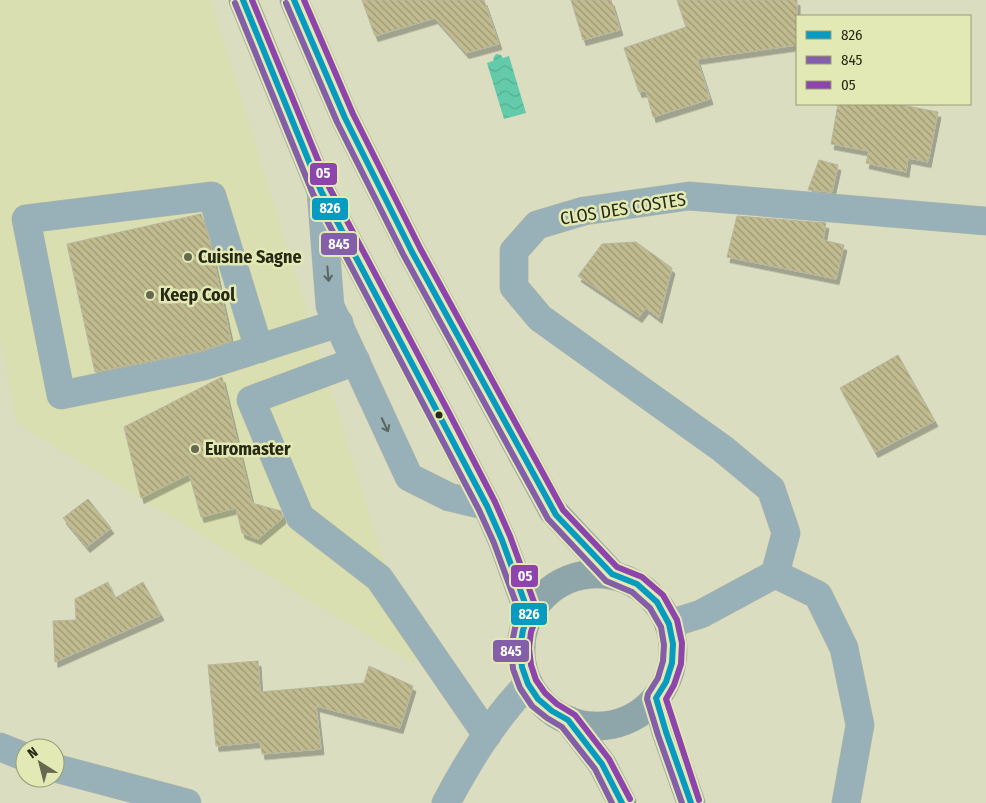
<svg xmlns="http://www.w3.org/2000/svg" width="986" height="803" font-family="'Fira Sans Condensed',sans-serif">
<style>
.built{fill:#d9dfb0}
.water{fill:url(#water-waves)}
.building{fill:url(#building-back-hatch);stroke:#b7b69f;filter:url(#shadow)}
.lines{fill:none;stroke-linecap:round;stroke-linejoin:round}
.minor-casing{stroke:#b8baa4;stroke-width:29}
.major-casing{stroke:#b8baa4;stroke-width:29}
.minor{stroke:#98b0b8;stroke-width:28}
.major{stroke:#8ea6a9;stroke-width:28}
.bus-1-casing{stroke:#e3e9b4;stroke-width:10}
.bus-2-casing{stroke:#e3e9b4;stroke-width:10}
.bus-3-casing{stroke:#e3e9b4;stroke-width:10}
.bus-1{stroke:#089bc2;stroke-width:6}
.bus-2{stroke:#825fa8;stroke-width:6}
.bus-3{stroke:#8e44ad;stroke-width:6}
.oneway{stroke:#5a665e}
.poi-dot{fill:#666850;stroke:#e3e9b4;stroke-width:2}
.bus-dot{fill:#272914;stroke:#e3e9b4;stroke-width:2}
.labels{text-anchor:middle;dominant-baseline:central;stroke-width:5;stroke-linejoin:round;paint-order:stroke}
.street-label{font-size:18px;fill:#272914;stroke:#e3e9b4}
.poi-label{font-size:18px;font-weight:bold;fill:#272914;stroke:#e3e9b4;text-anchor:start}
.line-badge{stroke:#e3e9b4;stroke-width:2}
.badge-label{font-size:14px;text-anchor:middle;font-weight:bold;fill:#fff}
</style>
<defs>
<pattern id="water-waves" width="16" height="10" patternUnits="userSpaceOnUse" patternTransform="scale(1.25)"><rect width="16" height="10" fill="#63cbaa"/><path d="M0 5q4-4 8 0t8 0" fill="none" stroke="#56ae91"/></pattern>
<pattern id="building-back-hatch" width="6" height="6" patternUnits="userSpaceOnUse" patternTransform="scale(1.25)"><rect width="6" height="6" fill="#c1bb90"/><path d="M-1 5l2 2M0 0l6 6M5-1l2 2" fill="none" stroke="#9d9874"/></pattern>
<filter id="shadow"><feDropShadow dx="3" dy="5.5" stdDeviation="0" flood-color="#0004"/></filter>
</defs>
<rect width="100%" height="100%" fill="#daddc0"/>
<polygon class="built" points="0,0 211,0 416,665 16,423 0,336"/>
<polygon class="water" points="496,54 501,55 503,58 509,56 526,113 504,119 487,63 493,61 494,57"/>
<g class="building">
<polygon points="362,0 484,0 499,44 466,53 435,18 375,36"/>
<polygon points="571,0 611,0 620,30 583,40"/>
<polygon points="677,0 797,0 797,45 697,59 710,99 653,117 646,91 639,92 624,48 686,27"/>
<polygon points="838,104 896,104 938,112 928,162 908,158 906,172 866,163 869,151 831,144"/>
<polygon points="819,160 838,165 832,192 808,190"/>
<polygon points="201,214 209,238 231,341 200,351 95,372 67,244"/>
<polygon points="737,216 826,223 823,240 844,245 836,279 727,257"/>
<polygon points="636,242 672,268 659,318 646,308 639,317 578,276 602,244"/>
<polygon points="898,355 935,421 875,452 840,388"/>
<polygon points="222,377 252,503 281,511 283,518 258,539 242,533 236,508 201,517 189,474 141,498 124,427"/>
<polygon points="88,499 111,528 87,547 63,518"/>
<polygon points="108,582 115,598 143,582 161,615 55,662 53,621 76,620 75,599"/>
<polygon points="258,661 260,692 364,683 369,666 413,686 400,728 316,706 321,749 262,754 260,742 216,746 208,665"/>
</g>
<g class="lines">
<defs>
<g id="minor">
<polyline points="321,191 330,306 409,477 449,497 487,506"/>
<polyline points="259,349 212,196 26,219 61,395 204,366 339,323"/>
<polyline points="356,361 251,400 300,517 379,578 487,735"/>
<polyline points="775,574 818,595 844,648 860,725 846,803"/>
<polyline points="669,624 701,614 775,574 786,533 771,489 723,449 540,318 514,287 514,251 537,225 584,211 689,196 986,221"/>
<polyline points="0,747 25,757"/>
<polyline points="55,768 187,803"/>
<path d="M 446,803 C 469,760 494,719 528,684"/>
</g>
<g id="major">
<polyline points="243,0 321,191 440,415 487,506 502,540 529,614"/>
<polyline points="294,0 345,118 412,252 553,511 612,574"/>
<circle cx="597" cy="650" r="76"/>
<polyline points="656,698 666,732 691,803"/>
<polyline points="568,720 602,764 622,803"/>
</g>
</defs>
<use href="#minor" class="minor-casing"/>
<use href="#major" class="major-casing"/>
<use href="#minor" class="minor"/>
<use href="#major" class="major"/>
<defs>
<g id="bus-1">
<polyline points="243,0 321,191 487,506 502,540 529,614 523,630 520,648 522,667 528,684 538,699 552,711 568,720 602,764 622,803"/>
<polyline points="294,0 345,118 412,252 556,515 612,574 637,584 657,602 669,624 673,644 672,663 666,682 656,698 666,732 691,803"/>
</g>
<g id="bus-2">
<polyline points="235,3 313,194 479,510 494,543 520,614 515,628 511,648 513,669 520,688 532,706 547,718 562,727 595,769 612,803"/>
<polyline points="286,3 337,122 404,256 548,519 606,581 632,592 650,608 661,627 664,645 663,661 658,678 648,694 647,699 658,735 682,803"/>
</g>
<g id="bus-3">
<polyline points="252,0 329,187 448,411 495,502 510,536 538,613 531,632 529,648 531,665 536,680 545,693 557,704 575,715 609,759 630,799"/>
<polyline points="304,0 353,114 420,248 563,510 617,567 642,577 663,595 677,620 682,643 681,664 674,685 666,699 699,800"/>
</g>
</defs>
<use href="#bus-1" class="bus-1-casing"/>
<use href="#bus-2" class="bus-2-casing"/>
<use href="#bus-3" class="bus-3-casing"/>
<use href="#bus-1" class="bus-1"/>
<use href="#bus-2" class="bus-2"/>
<use href="#bus-3" class="bus-3"/>
</g>
<defs><path id="oneway-shaft" d="M-6 0H5M1.5-3L5.5 0L1.5 3" fill="none" stroke-width="1.6" stroke-linecap="round" stroke-linejoin="round" transform="scale(1.25)"/></defs>
<g class="oneway">
<use href="#oneway-shaft" transform="translate(328 274) rotate(85)"/>
<use href="#oneway-shaft" transform="translate(385 425) rotate(65)"/>
</g>
<g class="poi-dot">
<circle cx="188" cy="257" r="5"/>
<circle cx="150" cy="295" r="5"/>
<circle cx="195" cy="449" r="5"/>
</g>
<circle class="bus-dot" cx="439" cy="415" r="4.5"/>
<g class="labels">
<g class="street-label">
<text transform="translate(623 209) rotate(-9)">CLOS DES COSTES</text>
</g>
<g class="poi-label">
<text x="198" y="257">Cuisine Sagne</text>
<text x="160" y="295">Keep Cool</text>
<text x="205" y="449">Euromaster</text>
</g>
</g>
<g class="line-badge">
<rect x="309" y="162" width="29" height="24" rx="5" fill="#8e44ad"/>
<rect x="311" y="197" width="38" height="24" rx="5" fill="#089bc2"/>
<rect x="320" y="232" width="38" height="24" rx="5" fill="#825fa8"/>
<rect x="510" y="564" width="29" height="24" rx="5" fill="#8e44ad"/>
<rect x="510" y="602" width="38" height="24" rx="5" fill="#089bc2"/>
<rect x="492" y="639" width="38" height="24" rx="5" fill="#825fa8"/>
</g>
<g class="badge-label">
<text x="323" y="178">05</text>
<text x="330" y="213">826</text>
<text x="339" y="249">845</text>
<text x="525" y="581">05</text>
<text x="529" y="619">826</text>
<text x="511" y="656">845</text>
</g>
<rect x="796" y="15" width="175" height="90" fill="#e3e9b4" stroke="#989c74"/>
<rect x="806" y="31" width="25" height="8" fill="#089bc2" stroke="#989c74"/>
<text x="841" y="40" font-size="15" fill="#272914">826</text>
<rect x="806" y="56" width="25" height="8" fill="#825fa8" stroke="#989c74"/>
<text x="841" y="65" font-size="15" fill="#272914">845</text>
<rect x="806" y="81" width="25" height="8" fill="#8e44ad" stroke="#989c74"/>
<text x="841" y="90" font-size="15" fill="#272914">05</text>
<g transform="translate(40 763) rotate(324)"><circle r="24" fill="#e3e9b4" stroke="#989c74"/>
<path d="M0-4L9 19L0 12L-9 19Z" fill="#666850"/>
<text y="-8" font-size="14" font-weight="bold" text-anchor="middle" fill="#272914">N</text>
</g>
</svg>
